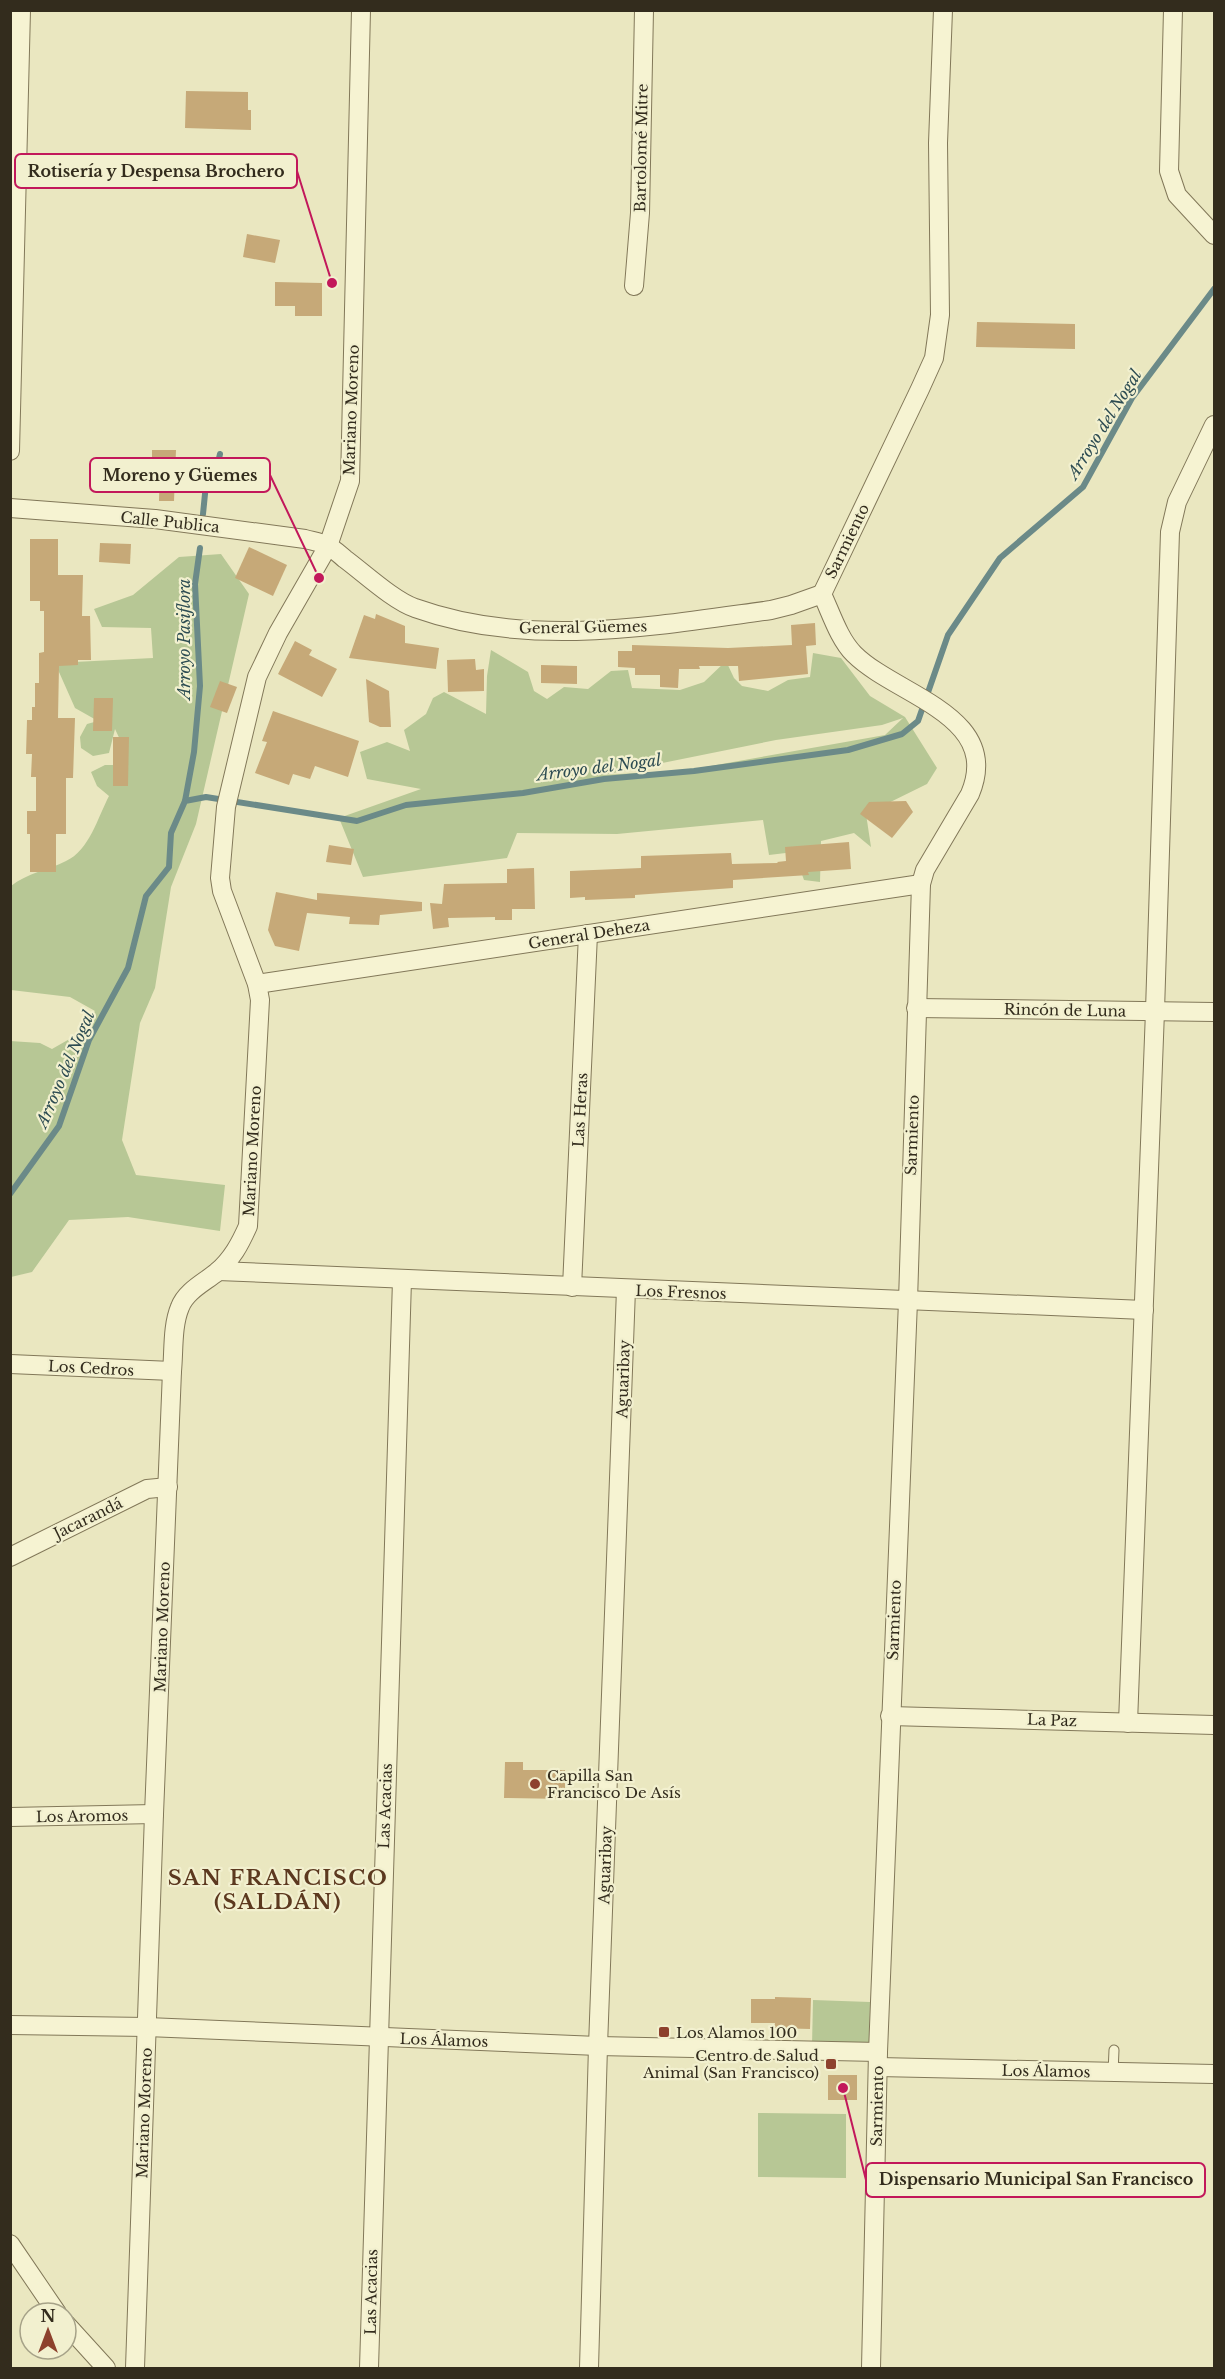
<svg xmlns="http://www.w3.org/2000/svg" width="1225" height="2379" font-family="'Libre Baskerville',serif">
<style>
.green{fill:#b7c795;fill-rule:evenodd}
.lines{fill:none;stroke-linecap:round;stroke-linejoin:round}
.stream{stroke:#6b8a88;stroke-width:6}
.building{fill:#c6a978}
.lane-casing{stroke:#827859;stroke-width:11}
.street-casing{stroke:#827859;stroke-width:20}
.lane{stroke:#f6f3d2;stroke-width:9}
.street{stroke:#f6f3d2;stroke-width:18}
.poi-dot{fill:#8d412d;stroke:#f2f0cf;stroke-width:2}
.labels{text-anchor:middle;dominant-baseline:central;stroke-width:4.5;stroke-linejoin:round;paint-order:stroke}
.street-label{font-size:15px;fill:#332c1d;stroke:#f2f0cf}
.poi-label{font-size:15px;fill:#332c1d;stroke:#f2f0cf;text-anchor:start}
.water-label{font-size:16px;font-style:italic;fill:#2d4c52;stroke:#f2f0cf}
.district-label{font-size:21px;font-weight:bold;letter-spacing:1.5px;fill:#5c391f;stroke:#f2f0cf}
.leader{fill:none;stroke:#c2185b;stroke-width:2}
.callout-dot{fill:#c2185b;stroke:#f2f0cf;stroke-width:2}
.callout{fill:#f2f0cf;stroke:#c2185b;stroke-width:2}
.callout-label{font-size:16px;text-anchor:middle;font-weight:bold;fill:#332c1d}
</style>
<rect width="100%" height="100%" fill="#eae7c0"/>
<g class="green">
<path d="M 221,554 L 249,594 L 196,824 L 171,887 L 155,988 L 140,1023 L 122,1140 L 136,1175 L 225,1185 L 220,1231 L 128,1217 L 69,1220 L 32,1272 L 11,1277 L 10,1041 L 40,1043 L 52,1049 L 73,1037 L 95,1011 L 70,997 L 11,990 L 11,886 C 27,873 48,870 66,861 C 89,851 98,817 109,796 L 97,786 L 91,772 L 105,765 L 115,765 L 123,746 L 115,729 L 109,753 L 93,756 L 81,748 L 80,737 L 87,724 L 98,721 L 75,708 L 55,663 L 153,658 L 151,628 L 102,627 L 94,609 L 133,595 L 179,557 Z"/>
<path d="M 491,650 L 528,672 L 534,691 L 547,699 L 564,687 L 588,689 L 611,671 L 628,670 L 632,688 L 680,690 L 704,682 L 726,661 L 734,678 L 742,686 L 768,691 L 788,680 L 810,677 L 813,653 L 841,658 L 870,696 L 905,717 L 937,768 L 927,784 L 866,814 L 871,847 L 854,833 L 821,841 L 820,882 L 804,880 L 794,852 L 769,855 L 763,820 L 617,834 L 517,833 L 507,858 L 363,877 L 339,818 L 421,789 L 367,779 L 360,752 L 387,742 L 410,751 L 404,730 L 426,714 L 433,698 L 444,692 L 486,714 L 487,676 ZM 903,718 L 885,735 L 688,770 L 603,775 L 776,740 L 882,725 Z"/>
<polygon points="813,2000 870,2002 869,2048 812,2046"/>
<polygon points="758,2113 846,2114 846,2178 758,2177"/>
</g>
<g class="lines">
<g class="stream">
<polyline points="203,514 206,484 217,467 220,454"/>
<polyline points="185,801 194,752 200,686 195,584 200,548"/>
<polyline points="10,1194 59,1126 89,1040 128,968 146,896 169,867 171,833 185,801 206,797 357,821 406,805 523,793 604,779 694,771 848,750 902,734 918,721 948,635 1000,558 1083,487 1132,398 1214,289"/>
</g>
</g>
<g class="building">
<polygon points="186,91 248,92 248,110 251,110 251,130 185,128"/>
<polygon points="247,234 280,240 275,263 243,257"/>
<polygon points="275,282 322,283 322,316 295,316 295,306 275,306"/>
<polygon points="977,322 1075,324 1075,349 976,347"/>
<polygon points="152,450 176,450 174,501 159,501 160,466 152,466"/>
<polygon points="30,539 58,539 58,575 83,575 82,616 90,616 91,660 78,660 78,665 59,666 58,718 75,718 73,778 66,778 66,834 56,834 56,872 30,872 30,834 27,834 27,811 36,811 36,777 31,777 32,754 26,754 27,720 32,720 32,707 35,707 35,683 39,683 39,653 44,652 44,611 40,611 40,601 30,601"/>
<polygon points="100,543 131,544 130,564 99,562"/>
<polygon points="249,547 287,565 273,596 235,578"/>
<polygon points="376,614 405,626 405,643 439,648 436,669 349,658 364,615 375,619"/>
<polygon points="815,623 816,645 806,646 808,674 739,681 738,666 699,666 700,669 679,669 678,688 660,687 660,675 635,675 635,668 618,667 618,651 632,651 632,645 728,648 792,645 791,625"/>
<polygon points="295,641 312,650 309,655 337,669 322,697 278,674"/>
<polygon points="475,659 476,670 484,669 484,691 448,692 447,660"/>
<polygon points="541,665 577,666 577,684 541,683"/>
<polygon points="366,679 389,691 391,727 380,727 369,722"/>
<polygon points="220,681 237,687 227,713 210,707"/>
<polygon points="94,698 113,698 112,731 93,731"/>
<polygon points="273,711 359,741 348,777 315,766 310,779 293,774 289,785 255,773 267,742 262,741"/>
<polygon points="113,737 129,737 128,786 113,786"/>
<polygon points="906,801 913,812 892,838 860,814 869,802"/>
<polygon points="849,842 851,869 808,872 809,875 733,880 733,888 635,895 635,898 585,900 585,897 570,898 570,871 641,868 641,856 731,853 732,864 778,863 777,862 786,861 785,847"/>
<polygon points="329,845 354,849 351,865 326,862"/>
<polygon points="534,868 535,909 512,909 512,920 495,920 495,917 448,918 449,927 433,929 430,903 442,904 444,884 507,883 507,869"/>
<polygon points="276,892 317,900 317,893 422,902 422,911 380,915 379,925 349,924 350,917 307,913 299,951 275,946 268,930"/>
<polygon points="505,1762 523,1762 523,1770 565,1770 565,1799 504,1798"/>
<polygon points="775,1997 811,1998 810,2029 774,2028 775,2023 751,2023 751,1999 775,1999"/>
<rect x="828" y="2075" width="29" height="25"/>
</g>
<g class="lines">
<defs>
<polyline id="lane" points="1113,2073 1114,2050"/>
<g id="street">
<polyline points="1173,10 1169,171 1177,195 1214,235"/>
<polyline points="634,286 640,213 644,10"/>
<polyline points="10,451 21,10"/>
<path d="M 10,508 L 155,519 L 305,539 C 312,541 320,542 326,545 C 333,548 339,554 345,559 C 364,573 394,601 415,608 C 529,649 654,626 771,610 L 791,605 L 822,594"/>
<path d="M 822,594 C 831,613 839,639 854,654 C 896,696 1003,715 970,794 L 925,870 L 921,884 L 908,1301 L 878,2052 L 871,2368"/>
<polyline points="822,594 920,389 934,358 940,315 938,143 943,10"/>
<polyline points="257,984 921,884"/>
<polyline points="916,1008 1214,1012"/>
<polyline points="218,1271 1144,1310"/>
<polyline points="572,1287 588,934"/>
<polyline points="10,1364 172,1371"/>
<polyline points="10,1557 147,1489 168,1487"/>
<polyline points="890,1716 1214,1725"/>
<polyline points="1128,1723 1155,1011 1170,532 1177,502 1214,425"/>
<polyline points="10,1817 154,1814"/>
<polyline points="10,2025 147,2027 598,2046 878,2052"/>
<polyline points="878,2067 1214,2074"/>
<polyline points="10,2244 57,2313"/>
<polyline points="66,2324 106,2368"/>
<path d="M 135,2368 L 154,1814 L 172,1371 C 174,1351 172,1326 180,1307 C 186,1291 205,1282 217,1272 C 232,1259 240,1244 248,1226 L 260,1000 L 257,984 L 222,891 L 220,878 L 226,807 L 257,677 L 278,633 L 328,546 L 350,481 L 361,10"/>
<polyline points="369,2368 402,1280"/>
<polyline points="589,2368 598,2046 626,1289"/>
</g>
</defs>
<use href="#lane" class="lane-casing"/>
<use href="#street" class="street-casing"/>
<use href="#lane" class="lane"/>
<use href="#street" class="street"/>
</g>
<g class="poi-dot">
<circle cx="535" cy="1784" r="6"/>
<rect x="658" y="2026" width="12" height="12" rx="3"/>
<rect x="825" y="2058" width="12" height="12" rx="3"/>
</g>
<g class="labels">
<g class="street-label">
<text transform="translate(641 148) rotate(-89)">Bartolomé Mitre</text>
<text transform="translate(351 410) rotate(-88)">Mariano Moreno</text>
<text transform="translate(170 522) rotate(6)">Calle Publica</text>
<text transform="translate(847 541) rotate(-64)">Sarmiento</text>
<text transform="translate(583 627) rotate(-1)">General Güemes</text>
<text transform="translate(589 934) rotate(-9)">General Deheza</text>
<text transform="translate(1065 1010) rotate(1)">Rincón de Luna</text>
<text transform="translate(580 1110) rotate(-87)">Las Heras</text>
<text transform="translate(912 1135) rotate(-88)">Sarmiento</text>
<text transform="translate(252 1151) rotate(-87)">Mariano Moreno</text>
<text transform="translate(681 1292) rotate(2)">Los Fresnos</text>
<text transform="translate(91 1368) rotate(3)">Los Cedros</text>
<text transform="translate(623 1379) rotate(-88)">Aguaribay</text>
<text transform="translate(88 1518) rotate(-26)">Jacarandá</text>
<text transform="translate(894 1620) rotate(-88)">Sarmiento</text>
<text transform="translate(162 1627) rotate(-88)">Mariano Moreno</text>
<text transform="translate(1052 1720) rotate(2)">La Paz</text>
<text transform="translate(385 1806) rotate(-88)">Las Acacias</text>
<text transform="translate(82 1816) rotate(-1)">Los Aromos</text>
<text transform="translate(605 1865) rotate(-88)">Aguaribay</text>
<text transform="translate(444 2040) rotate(2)">Los Álamos</text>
<text transform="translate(1046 2071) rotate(1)">Los Álamos</text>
<text transform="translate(877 2106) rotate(-89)">Sarmiento</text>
<text transform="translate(144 2113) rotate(-88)">Mariano Moreno</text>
<text transform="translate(371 2292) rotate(-89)">Las Acacias</text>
</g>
<g class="poi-label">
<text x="547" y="1775">Capilla San<tspan x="547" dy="17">Francisco De Asís</tspan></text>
<text x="676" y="2032">Los Alamos 100</text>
<text x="819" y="2055" text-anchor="end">Centro de Salud<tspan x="819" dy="17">Animal (San Francisco)</tspan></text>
</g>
<g class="water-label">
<text transform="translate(1104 424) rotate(-58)">Arroyo del Nogal</text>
<text transform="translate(184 639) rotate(-90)">Arroyo Pasiflora</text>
<text transform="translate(599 767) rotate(-7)">Arroyo del Nogal</text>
<text transform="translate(65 1069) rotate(-67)">Arroyo del Nogal</text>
</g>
<g class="district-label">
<text x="278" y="1878">SAN FRANCISCO<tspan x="278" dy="24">(SALDÁN)</tspan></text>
</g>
</g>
<path class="leader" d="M332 283L297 171M319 578L270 475M843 2088L866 2180"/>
<g class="callout-dot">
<circle cx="332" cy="283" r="6"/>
<circle cx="319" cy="578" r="6"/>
<circle cx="843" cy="2088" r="6"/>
</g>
<g class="callout">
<rect x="15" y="154" width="282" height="34" rx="6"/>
<rect x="90" y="458" width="180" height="34" rx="6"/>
<rect x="866" y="2163" width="339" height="34" rx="6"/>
</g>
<g class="callout-label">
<text x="156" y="177">Rotisería y Despensa Brochero</text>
<text x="180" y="481">Moreno y Güemes</text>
<text x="1036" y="2185">Dispensario Municipal San Francisco</text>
</g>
<rect width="1225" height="2379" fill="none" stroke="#332c1d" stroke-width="24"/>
<g transform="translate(48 2331)"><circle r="28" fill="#f2f0cf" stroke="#a6a288" stroke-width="1.5"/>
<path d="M0-4.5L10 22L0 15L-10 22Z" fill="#8d412d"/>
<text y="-9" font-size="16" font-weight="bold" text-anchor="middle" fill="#332c1d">N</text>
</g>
</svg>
